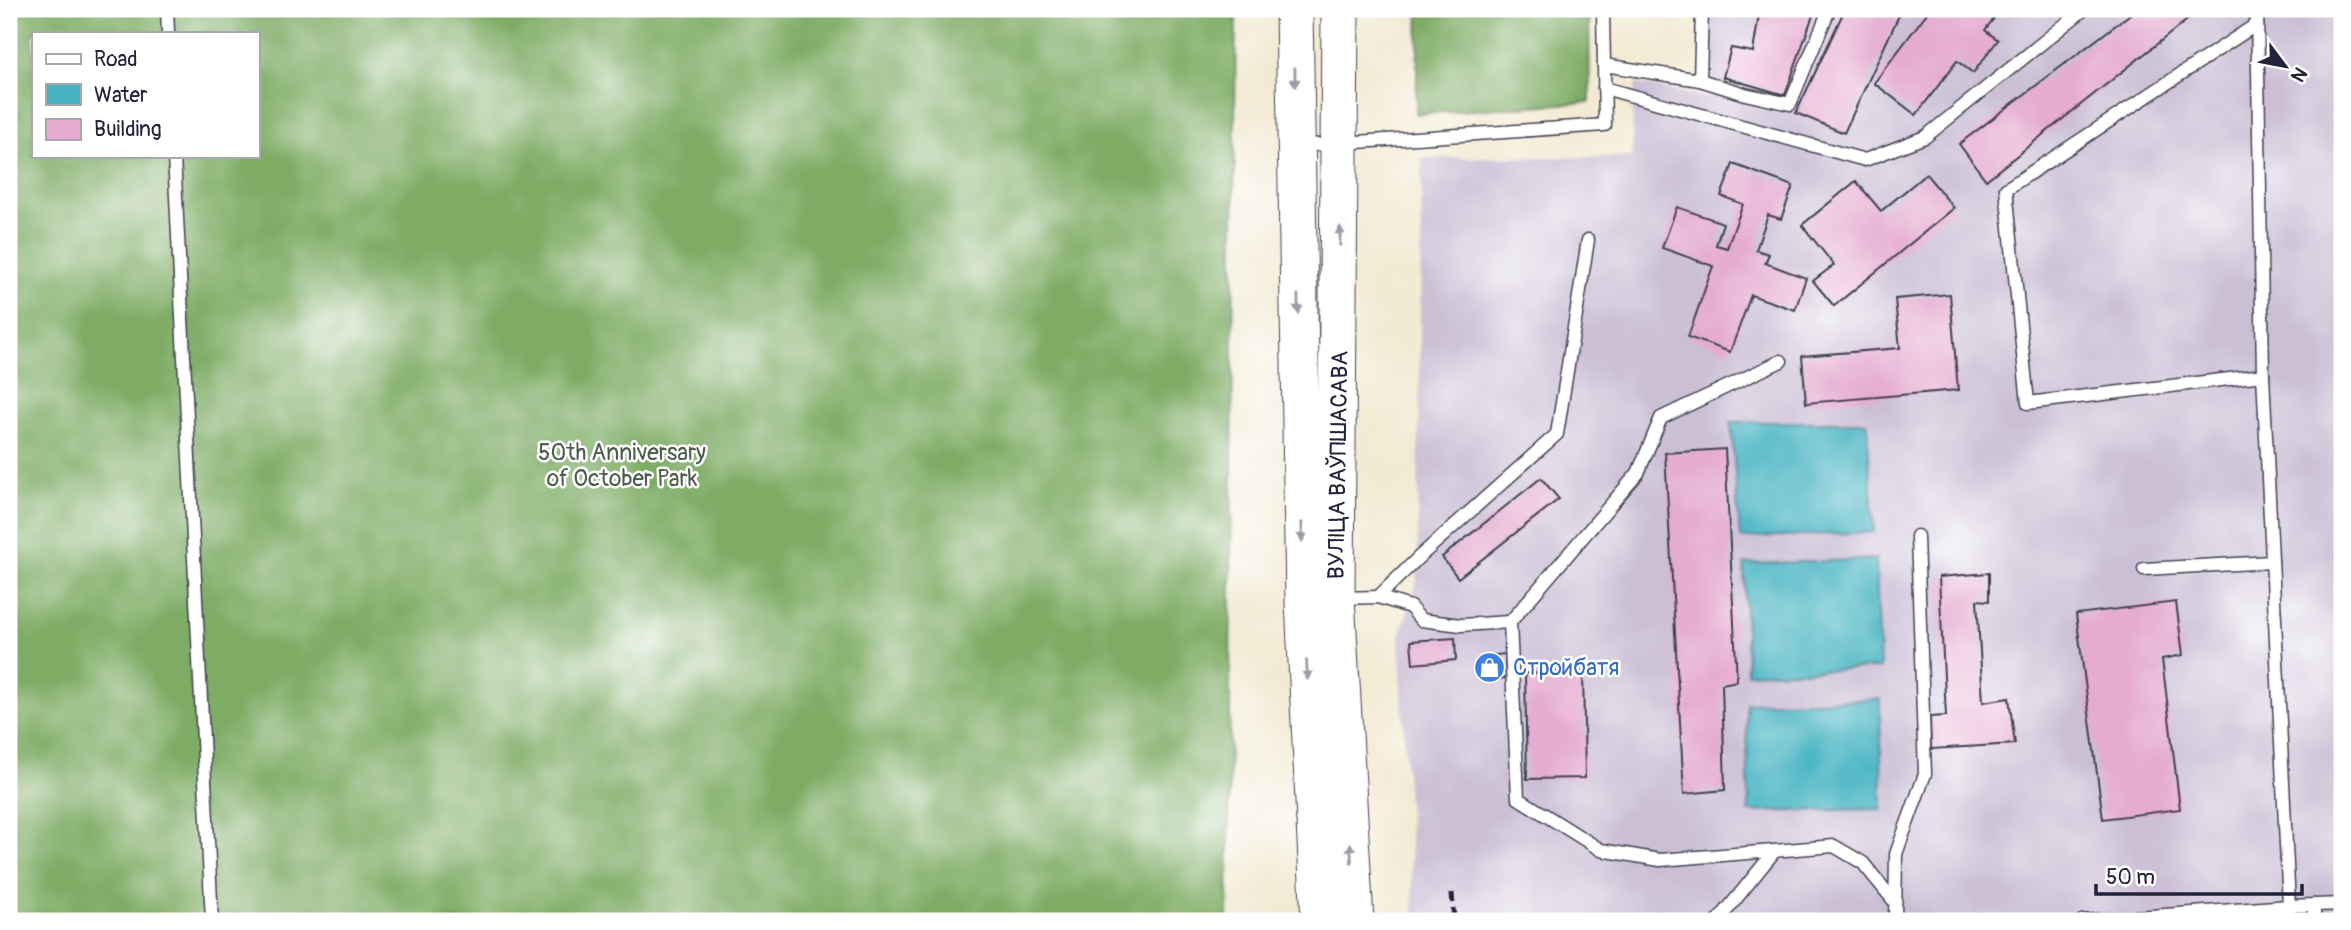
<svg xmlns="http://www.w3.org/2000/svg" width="2351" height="930" font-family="Pangolin,sans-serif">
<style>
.industrial{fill:#cbbfd5}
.forest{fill:#7eac65;stroke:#506750;stroke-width:2;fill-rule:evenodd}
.water{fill:#46b4c2;stroke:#346b7e;stroke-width:2}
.building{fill:#e5acd0}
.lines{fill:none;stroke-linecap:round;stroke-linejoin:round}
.lane-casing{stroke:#414052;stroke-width:15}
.primary-casing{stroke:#414052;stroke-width:39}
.lane{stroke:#fff;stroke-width:12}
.primary{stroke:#fff;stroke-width:37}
.rail{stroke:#22223b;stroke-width:5;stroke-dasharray:10 5;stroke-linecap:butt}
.oneway{fill:#9c9ca7}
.labels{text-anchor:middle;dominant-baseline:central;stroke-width:5;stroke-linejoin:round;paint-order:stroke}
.park-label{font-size:23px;fill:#4d5c4f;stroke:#fff}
.street-label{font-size:23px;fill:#22223b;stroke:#fff}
.shop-label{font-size:23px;fill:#366cbe;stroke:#fff;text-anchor:start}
</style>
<rect width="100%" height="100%" fill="#fff"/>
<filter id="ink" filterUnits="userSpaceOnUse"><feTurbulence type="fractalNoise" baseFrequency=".0143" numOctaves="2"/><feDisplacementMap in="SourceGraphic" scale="14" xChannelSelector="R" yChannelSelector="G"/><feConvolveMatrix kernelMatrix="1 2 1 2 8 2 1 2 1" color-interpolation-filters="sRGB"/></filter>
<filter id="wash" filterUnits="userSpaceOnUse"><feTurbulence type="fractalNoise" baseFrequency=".00686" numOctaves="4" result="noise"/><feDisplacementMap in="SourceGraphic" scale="28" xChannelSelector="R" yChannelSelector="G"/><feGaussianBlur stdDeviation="1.57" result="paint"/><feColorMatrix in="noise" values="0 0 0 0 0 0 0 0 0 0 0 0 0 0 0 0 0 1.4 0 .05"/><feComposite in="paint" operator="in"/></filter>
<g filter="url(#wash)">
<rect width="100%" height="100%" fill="#f3ead3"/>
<polygon class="industrial" points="1708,9 2342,9 2342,921 1414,921 1399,638 1417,582 1422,158 1632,157 1633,104 1636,83 1710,98"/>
<g class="forest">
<path d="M 9,9 L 1236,9 L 1228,921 L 9,921 ZM 33,33 L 257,33 L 257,156 L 33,156 Z"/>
<polygon points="1419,9 1589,9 1590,102 1416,114"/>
</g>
<g class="water">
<polygon points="1731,422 1867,422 1874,532 1740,538"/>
<polygon points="1876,559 1880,668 1747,673 1744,564"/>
<polygon points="1880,699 1882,809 1749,812 1746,703"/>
</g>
<g id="blocks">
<g class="building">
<polygon points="1760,9 1815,9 1785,95 1723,77 1731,48 1753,52"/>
<polygon points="1845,9 1902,9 1844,133 1796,113"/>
<polygon points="1930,9 2001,9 1985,30 1998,40 1973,73 1957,61 1916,115 1874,83"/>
<polygon points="2137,9 2201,9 1986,180 1959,144"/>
<polygon points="1733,164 1793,186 1781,219 1768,215 1756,250 1769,254 1765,263 1806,278 1795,310 1751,295 1730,352 1688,337 1713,266 1662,248 1677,207 1723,223 1716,245 1727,248 1743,204 1721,196"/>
<polygon points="1926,174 1954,208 1834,306 1813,281 1834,265 1802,225 1856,181 1881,211"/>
<polygon points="1950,294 1958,390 1806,403 1802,356 1900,348 1895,299"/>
<polygon points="1725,449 1737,681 1722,684 1725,790 1684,794 1665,453"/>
<polygon points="1541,478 1559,499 1458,578 1442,557"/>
<polygon points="1989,573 1989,601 1977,600 1983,702 2009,698 2015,744 1931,749 1930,717 1946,716 1939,577"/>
<polygon points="2176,602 2183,655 2162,659 2180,809 2103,819 2076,614"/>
<polygon points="1455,638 1456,660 1413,664 1411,641"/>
<polygon points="1505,654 1506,678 1488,680 1486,656"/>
<polygon points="1583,672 1585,778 1527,779 1525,673"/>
</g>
</g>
</g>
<g filter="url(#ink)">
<use href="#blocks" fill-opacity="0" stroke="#414052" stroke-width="2"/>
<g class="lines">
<defs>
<g id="lane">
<polyline points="167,9 168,33"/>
<polyline points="2257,9 2263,375 2289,906 2342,904"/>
<polyline points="2257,24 2006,189 2028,403 2263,375"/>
<polyline points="1604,65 1700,80 1702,9"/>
<polyline points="1700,80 1745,94 1790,104 1829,10"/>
<polyline points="1604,88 1865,160 1925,137 2082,11"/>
<polyline points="1299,146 1605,125 1603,9"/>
<polyline points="174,156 212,921"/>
<polyline points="2144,569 2272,562"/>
<polyline points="1378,597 1418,558 1557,434 1588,240"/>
<polyline points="1340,598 1378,597 1410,607 1421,620 1461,625 1510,622 1518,798 1601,850 1660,860 1834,846 1863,863 1894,901"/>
<polyline points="1510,622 1638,473 1661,418 1781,361"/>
<polyline points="1718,921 1773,853"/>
<polyline points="1895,921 1896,854 1925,774 1917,536"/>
<polyline points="2082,921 2289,906"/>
<polyline points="2314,921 2314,905"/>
</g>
<g id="primary">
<polyline points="1294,9 1304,602 1320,921"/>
<polyline points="1340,9 1336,598 1355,921"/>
</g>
</defs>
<use href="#lane" class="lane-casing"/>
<use href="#primary" class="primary-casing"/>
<use href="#lane" class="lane"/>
<use href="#primary" class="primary"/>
<polyline class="rail" points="1452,893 1454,921"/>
</g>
<defs><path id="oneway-solid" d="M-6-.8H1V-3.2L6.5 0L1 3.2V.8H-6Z" transform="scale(1.75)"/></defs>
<g class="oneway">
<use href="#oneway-solid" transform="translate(1295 77) rotate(89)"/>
<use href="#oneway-solid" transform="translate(1340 236) rotate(-89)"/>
<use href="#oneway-solid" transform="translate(1298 304) rotate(89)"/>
<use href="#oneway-solid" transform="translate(1302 532) rotate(89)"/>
<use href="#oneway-solid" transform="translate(1307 670) rotate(87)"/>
<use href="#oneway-solid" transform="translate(1351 853) rotate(-93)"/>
</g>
</g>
<defs>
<symbol id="shop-disc" viewBox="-11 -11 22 22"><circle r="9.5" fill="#3f7fe0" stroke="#fff"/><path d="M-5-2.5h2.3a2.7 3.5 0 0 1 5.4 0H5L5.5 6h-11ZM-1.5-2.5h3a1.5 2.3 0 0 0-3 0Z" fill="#fff"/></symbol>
</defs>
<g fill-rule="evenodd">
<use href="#shop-disc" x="1472" y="650" width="35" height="35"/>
</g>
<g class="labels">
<g class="park-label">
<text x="622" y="452">50th Anniversary<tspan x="622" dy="26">of October Park</tspan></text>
</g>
<g class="street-label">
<text transform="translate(1338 465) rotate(-89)">ВУЛІЦА ВАЎПШАСАВА</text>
</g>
<g class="shop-label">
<text x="1513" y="667">Стройбатя</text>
</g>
</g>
<rect width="2351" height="930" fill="none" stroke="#fff" stroke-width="35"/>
<rect x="32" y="32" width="228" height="126" fill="#ffffff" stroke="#a7a7b1" stroke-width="2"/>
<rect x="46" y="54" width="35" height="10" fill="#ffffff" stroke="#a7a7b1" stroke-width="2"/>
<text x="94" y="66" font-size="21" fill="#22223b">Road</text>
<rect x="46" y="84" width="35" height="21" fill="#46b4c2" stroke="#a7a7b1" stroke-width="2"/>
<text x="94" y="102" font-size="21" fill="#22223b">Water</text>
<rect x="46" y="119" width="35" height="21" fill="#e5acd0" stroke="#a7a7b1" stroke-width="2"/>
<text x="94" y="136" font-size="21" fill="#22223b">Building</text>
<g transform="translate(2285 66) rotate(122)" stroke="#ffffff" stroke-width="5" paint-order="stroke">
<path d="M0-5L12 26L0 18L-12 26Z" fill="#22223b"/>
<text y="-10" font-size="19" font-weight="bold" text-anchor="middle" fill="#22223b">N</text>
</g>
<path d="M2096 884v10h206v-10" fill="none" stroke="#22223b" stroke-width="3.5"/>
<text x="2106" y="884" font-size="21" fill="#22223b" stroke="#ffffff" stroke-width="5" paint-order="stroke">50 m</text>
</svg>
